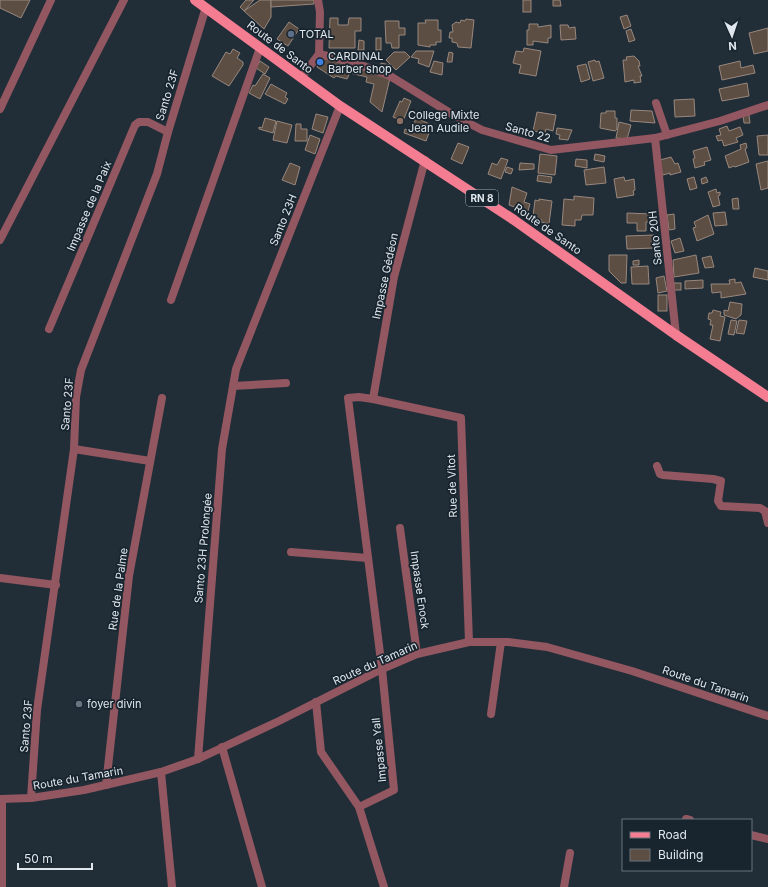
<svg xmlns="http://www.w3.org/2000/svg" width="768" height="887" font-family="Inter,sans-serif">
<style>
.building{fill:#5d4e44;stroke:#98877d}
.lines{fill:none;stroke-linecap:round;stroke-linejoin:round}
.minor{stroke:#925760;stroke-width:8}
.primary{stroke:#f57d92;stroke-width:10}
.service-dot{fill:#5c6f8a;stroke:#18242e;stroke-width:1.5}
.shop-dot{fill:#3f7fe0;stroke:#18242e;stroke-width:1.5}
.education-dot{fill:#8d6e63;stroke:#18242e;stroke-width:1.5}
.worship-dot{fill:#6b7280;stroke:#18242e;stroke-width:1.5}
.labels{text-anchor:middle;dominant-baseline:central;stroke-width:3.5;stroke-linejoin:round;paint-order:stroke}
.shield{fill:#18242e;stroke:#a3acb4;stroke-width:1}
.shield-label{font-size:10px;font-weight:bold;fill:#dfe7ed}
.poi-label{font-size:11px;fill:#dfe7ed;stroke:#18242e;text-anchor:start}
.street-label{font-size:11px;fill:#dfe7ed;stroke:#18242e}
</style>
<rect width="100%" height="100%" fill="#212e38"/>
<g class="building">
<polygon points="0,0 30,0 21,18 0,8"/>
<polygon points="246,0 254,0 244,11 240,7"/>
<polygon points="260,0 271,0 271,17 264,29 244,11"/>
<polygon points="271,0 314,0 314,4 271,7"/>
<rect x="523" y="0" width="8" height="12"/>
<polygon points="553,0 560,0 561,6 553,6"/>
<polygon points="627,15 631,26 624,29 620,17"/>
<polygon points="330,18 338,18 338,25 348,25 349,18 361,18 361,31 355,31 355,48 329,48"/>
<polygon points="466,19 474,20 471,48 458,47 457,43 452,42 452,38 449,38 450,32 453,32 452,25 456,22 460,23 461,20 465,21"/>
<polygon points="425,20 438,20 438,30 441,30 441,42 436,42 436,45 430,45 430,47 418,45 418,23 426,23"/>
<polygon points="385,21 399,21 399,28 405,28 405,35 399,35 399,48 392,48 391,43 386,43"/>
<polygon points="289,22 299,29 288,46 277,39"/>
<polygon points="529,24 538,24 538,27 551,25 551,38 548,38 548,43 533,41 533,45 527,45 527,30 529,30"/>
<polygon points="560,25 568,25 569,28 575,27 576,39 561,40"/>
<polygon points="768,28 768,51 754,54 749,33"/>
<polygon points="631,29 635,40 629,42 626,31"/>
<rect x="376" y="38" width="5" height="12"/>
<polygon points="359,40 364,41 364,50 358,50"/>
<polygon points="524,48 541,51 536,76 519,73 521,65 513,63 516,51 523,52"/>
<polygon points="233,49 240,53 237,58 243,62 243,65 229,86 212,76 226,52 230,54"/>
<polygon points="416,51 434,51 429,67 418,63 419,59 411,57"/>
<polygon points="394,52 405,52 410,57 396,70 386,60"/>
<polygon points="449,52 453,53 452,62 447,62"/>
<polygon points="634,56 639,61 640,66 638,66 642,76 640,76 641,82 634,83 634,80 625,82 623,60 627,60 626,57"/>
<polygon points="321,57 390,78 382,112 370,102 374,84 366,82 367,77 350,73 347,79 336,76 334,78 317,67"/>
<polygon points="595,60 596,62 599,61 604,78 593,81 588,62"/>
<polygon points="260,61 269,67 265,74 256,68"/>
<polygon points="434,61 443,63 442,75 430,72"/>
<polygon points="740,61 741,68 753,65 755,73 722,80 719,66"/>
<polygon points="381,63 390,65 389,71 380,69"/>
<polygon points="586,64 590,79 581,82 577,66"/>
<polygon points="263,74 270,78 260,99 249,93 253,85 255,86"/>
<polygon points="747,83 749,96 722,101 719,89"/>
<polygon points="271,84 287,93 285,97 288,99 285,104 265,94"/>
<polygon points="404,98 411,101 403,121 393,117 400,101 402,102"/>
<polygon points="694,99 695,116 675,117 674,100"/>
<polygon points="631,110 652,111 655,123 630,121"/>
<polygon points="606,111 615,111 615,118 617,118 617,129 615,131 600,128 601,113 606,113"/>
<polygon points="537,112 556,115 553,131 546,129 545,133 533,131"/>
<polygon points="316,114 328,117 323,133 312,129"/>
<polygon points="743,115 749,115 750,123 744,123"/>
<polygon points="265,118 276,121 273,133 259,129 259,127 262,128"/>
<polygon points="416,118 432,125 426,141 404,133 405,129 411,131"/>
<polygon points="277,121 292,125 287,143 273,140"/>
<polygon points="619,122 631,125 627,139 616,138"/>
<polygon points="296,124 301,124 301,129 307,129 307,141 295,141"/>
<polygon points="727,126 729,131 740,127 743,135 736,138 738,142 724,146 722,140 718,141 716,136 721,135 719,129"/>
<polygon points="557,128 572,130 568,140 559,139 560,135 556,134"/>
<polygon points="310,135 320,139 315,154 305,150"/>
<polygon points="768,135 768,155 759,155 757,136"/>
<polygon points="458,143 469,147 462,164 451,159"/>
<polygon points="746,143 747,148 745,149 749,162 735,167 734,166 729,168 725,156 741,149 740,145"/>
<polygon points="707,147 711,160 704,162 705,165 695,168 693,159 695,158 693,151"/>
<polygon points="540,154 557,156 555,175 538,173"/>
<polygon points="595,154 605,156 604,162 594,160"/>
<polygon points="671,157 675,164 678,163 681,172 670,175 670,173 663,175 659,163 660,160"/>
<polygon points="501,158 508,160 501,179 488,174 492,163 497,165"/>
<polygon points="576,159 587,160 587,168 575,166"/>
<polygon points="768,161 768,188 761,190 756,164"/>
<polygon points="290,163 300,167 295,185 282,180"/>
<polygon points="520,163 534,164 534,169 519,170"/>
<polygon points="507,167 513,169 511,174 505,172"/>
<polygon points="604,167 606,183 586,185 584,170"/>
<polygon points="538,175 552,177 551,183 537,181"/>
<polygon points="624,177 625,181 634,179 635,190 633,191 634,195 617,198 614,179"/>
<polygon points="694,177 697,188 690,190 687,179"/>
<polygon points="706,177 708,182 702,184 701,179"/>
<polygon points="512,187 527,193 524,202 530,204 527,214 519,211 520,209 509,205"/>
<polygon points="716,189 717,193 720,192 720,195 718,196 720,205 713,207 708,192"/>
<polygon points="574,196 594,198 593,215 582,215 581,220 575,220 575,226 562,225 564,199 574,200"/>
<polygon points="738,198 739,209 733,209 732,199"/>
<polygon points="539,199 552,201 549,224 541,222 542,220 535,219 536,216 533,216 535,200 539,201"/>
<polygon points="725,212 727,225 715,226 713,213"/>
<polygon points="627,213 651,214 650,222 646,222 646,231 637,231 637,223 627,223"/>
<polygon points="674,214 675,229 669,230 667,215"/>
<polygon points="708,215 714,234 697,241 693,228 696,227 694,222"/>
<polygon points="654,235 655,248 627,249 626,236"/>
<polygon points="680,238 684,251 675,253 671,241"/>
<polygon points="609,255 627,255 626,283 621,283 609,271"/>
<polygon points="696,255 699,273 674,277 673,260"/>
<polygon points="711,256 714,267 705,268 702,258"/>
<polygon points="639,260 639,265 633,265 633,261"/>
<polygon points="648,266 649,284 632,284 631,267"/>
<polygon points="755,268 768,271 768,280 753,277"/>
<polygon points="664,276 667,291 658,293 656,278"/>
<polygon points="735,279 735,283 741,282 746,294 721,298 721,292 712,293 711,284 730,284 729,280"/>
<polygon points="703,280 703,288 685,289 685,281"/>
<rect x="674" y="283" width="7" height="7"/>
<rect x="658" y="295" width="9" height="16"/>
<polygon points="730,302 742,304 741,315 736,319 724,315 724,310 728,311"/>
<polygon points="713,310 721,312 720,316 725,317 720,341 710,339 713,325 710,325 711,320 708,319 709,313 712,313"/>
<polygon points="731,320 737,321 734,335 728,334"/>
<polygon points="739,320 747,321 744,334 736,333"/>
</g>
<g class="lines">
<g class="minor">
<polyline points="319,54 353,62 390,76 455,116 482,130 551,150 655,138 720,121 768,105"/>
<polyline points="301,78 319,54 320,12 318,0"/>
<polyline points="656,103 667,135"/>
<polyline points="0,109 51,0"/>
<polyline points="655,138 676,335"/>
<polyline points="0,240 124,0"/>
<polyline points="171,300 260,48"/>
<polyline points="49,329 135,125 139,122 148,122 168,132"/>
<polyline points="233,386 286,383"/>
<polyline points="373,399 394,277 425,160"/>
<polyline points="74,449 150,461"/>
<polyline points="657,466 660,474 663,475 713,479 721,481 718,501 721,506 760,508 765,511 768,523"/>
<polyline points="400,528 417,654"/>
<polyline points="291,552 368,558"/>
<polyline points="0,578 56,585"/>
<polyline points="316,702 321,752 359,807 384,887"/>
<polyline points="491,714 501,642"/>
<polyline points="222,747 262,887"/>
<polyline points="198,759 222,449 236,369 340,106"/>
<polyline points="161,772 172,887"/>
<polyline points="106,785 129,576 162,398"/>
<polyline points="31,798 37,710 74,449 76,397 81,370 157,174 168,132 206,7"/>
<polyline points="0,799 31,798 84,790 161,772 198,759 279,721 382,669 417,654 469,642 508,642 547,647 632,671 768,716"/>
<polyline points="2,800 2,887"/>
<polyline points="359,807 394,790 382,669 348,398 359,397 373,399 461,418 469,642"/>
<polyline points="686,819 690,820"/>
<polyline points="751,835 768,839"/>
<polyline points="564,887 570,853"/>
</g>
<polyline class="primary" points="195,0 340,106 514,220 676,335 768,397"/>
</g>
<circle class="service-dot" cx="291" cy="34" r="4"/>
<circle class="shop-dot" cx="320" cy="62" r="4"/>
<circle class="education-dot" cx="400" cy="121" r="4"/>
<circle class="worship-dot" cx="79" cy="704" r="4"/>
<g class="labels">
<rect class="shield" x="466" y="190" width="32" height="16" rx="3"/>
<g class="shield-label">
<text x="482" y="198">RN 8</text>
</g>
<g class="poi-label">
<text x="299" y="34">TOTAL</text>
<text x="328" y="56">CARDINAL<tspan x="328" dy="13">Barber shop</tspan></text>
<text x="408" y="115">College Mixte<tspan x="408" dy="13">Jean Audile</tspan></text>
<text x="87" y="704">foyer divin</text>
</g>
<g class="street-label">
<text transform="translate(280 47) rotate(37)">Route de Santo</text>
<text transform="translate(167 95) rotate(-73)">Santo 23F</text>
<text transform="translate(528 132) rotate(16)">Santo 22</text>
<text transform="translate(89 206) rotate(-67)">Impasse de la Paix</text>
<text transform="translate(283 220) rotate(-68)">Santo 23H</text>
<text transform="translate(548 229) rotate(35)">Route de Santo</text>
<text transform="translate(655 238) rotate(-96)">Santo 20H</text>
<text transform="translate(385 276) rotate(-78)">Impasse Gédéon</text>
<text transform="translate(67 404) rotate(-85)">Santo 23F</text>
<text transform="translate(452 486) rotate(-92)">Rue de Vitot</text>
<text transform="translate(203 548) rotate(-85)">Santo 23H Prolongée</text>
<text transform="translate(118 589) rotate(-82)">Rue de la Palme</text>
<text transform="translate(420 590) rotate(82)">Impasse Enock</text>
<text transform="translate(375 663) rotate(-24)">Route du Tamarin</text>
<text transform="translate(706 684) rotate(19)">Route du Tamarin</text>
<text transform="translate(26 726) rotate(-85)">Santo 23F</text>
<text transform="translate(379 750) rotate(-96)">Impasse Yall</text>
<text transform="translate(78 778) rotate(-10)">Route du Tamarin</text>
</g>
</g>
<rect x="622" y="819" width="130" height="52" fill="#18242e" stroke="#68727a"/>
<rect x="630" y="832" width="20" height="6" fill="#f57d92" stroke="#68727a"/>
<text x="658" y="839" font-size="12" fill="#dfe7ed">Road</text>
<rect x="630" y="849" width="20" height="12" fill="#5d4e44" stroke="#68727a"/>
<text x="658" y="859" font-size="12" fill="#dfe7ed">Building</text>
<g transform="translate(732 36) rotate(177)" stroke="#18242e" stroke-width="3" paint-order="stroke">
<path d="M0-3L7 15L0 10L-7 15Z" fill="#dfe7ed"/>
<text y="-6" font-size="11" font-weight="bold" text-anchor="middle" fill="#dfe7ed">N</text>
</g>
<path d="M18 863v6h74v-6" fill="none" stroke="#dfe7ed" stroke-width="2"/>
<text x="24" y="863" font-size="12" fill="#dfe7ed" stroke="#18242e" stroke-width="3" paint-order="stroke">50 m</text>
</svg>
